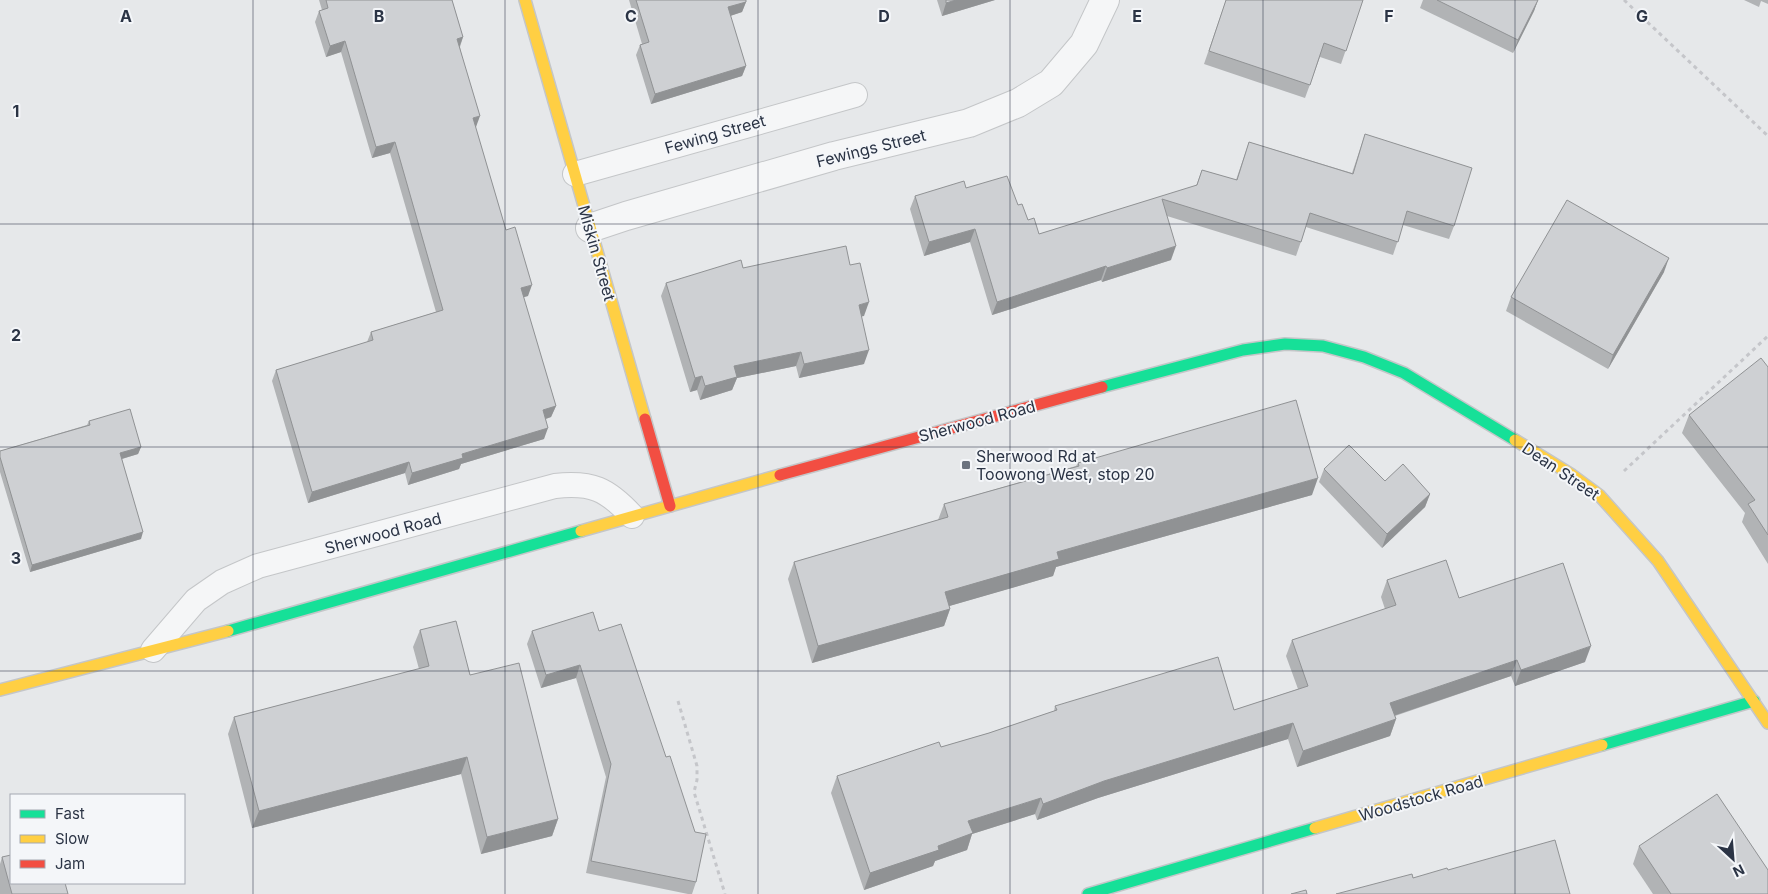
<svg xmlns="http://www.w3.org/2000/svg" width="1768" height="894" font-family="Inter,sans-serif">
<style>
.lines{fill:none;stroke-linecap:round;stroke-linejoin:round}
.lane-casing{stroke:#c4c6c8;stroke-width:26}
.street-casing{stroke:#c4c6c8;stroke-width:30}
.fast-casing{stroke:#c4c6c8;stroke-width:14}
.slow-casing{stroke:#c4c6c8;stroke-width:14}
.jam-casing{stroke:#c4c6c8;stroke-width:14}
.path{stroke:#c5c6ca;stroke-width:3;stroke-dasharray:4 4;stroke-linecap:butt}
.lane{stroke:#f5f6f7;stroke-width:24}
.street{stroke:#f5f6f7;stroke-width:28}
.fast{stroke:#16e098;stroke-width:11}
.slow{stroke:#ffcf43;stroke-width:11}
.jam{stroke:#f24e42;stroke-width:11}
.wall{fill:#b1b3b5}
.shaded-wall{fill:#909294}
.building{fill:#ced0d3;stroke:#909294}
.grid{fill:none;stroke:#2b3445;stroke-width:1;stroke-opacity:0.55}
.poi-dot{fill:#6c737f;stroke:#f4f6f9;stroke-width:2}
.labels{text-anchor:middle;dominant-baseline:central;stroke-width:4;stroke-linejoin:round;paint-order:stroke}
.street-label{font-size:16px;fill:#2b3445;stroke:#f4f6f9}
.poi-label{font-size:16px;fill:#2b3445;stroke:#f4f6f9;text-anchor:start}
.grid-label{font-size:16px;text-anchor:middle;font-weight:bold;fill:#2b3445;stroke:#f4f6f9;stroke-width:4;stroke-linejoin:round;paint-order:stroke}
</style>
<rect width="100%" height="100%" fill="#e6e8ea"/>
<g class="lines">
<defs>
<g id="lane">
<polyline points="575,174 855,95"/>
<path d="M 153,650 L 196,600 L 222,582 L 258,566 L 555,486 C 592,482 607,489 632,516"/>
</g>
<polyline id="street" points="590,228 626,216 834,156 969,123 1018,103 1051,83 1084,44 1105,0"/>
<g id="fast">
<polyline points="1102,387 1243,350 1285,344 1323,346 1364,357 1404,373 1515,440"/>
<polyline points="228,631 581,531"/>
<polyline points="1602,745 1754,701"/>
<polyline points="1088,894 1315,828"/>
</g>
<g id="slow">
<polyline points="525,0 645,419"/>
<polyline points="1515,440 1572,475 1599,495 1658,561 1768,723"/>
<polyline points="581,531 780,475"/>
<polyline points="0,690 228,631"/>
<polyline points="1315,828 1602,745"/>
</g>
<g id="jam">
<polyline points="645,419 670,506"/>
<polyline points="780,475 1102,387"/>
</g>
</defs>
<use href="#lane" class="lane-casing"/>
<use href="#street" class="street-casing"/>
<use href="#fast" class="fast-casing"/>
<use href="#slow" class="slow-casing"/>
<use href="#jam" class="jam-casing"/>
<g class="path">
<polyline points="1624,0 1768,136"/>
<polyline points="1624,471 1768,336"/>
<polyline points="678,701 697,766 697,780 694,792 725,894"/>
</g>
<use href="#lane" class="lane"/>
<use href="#street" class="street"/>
<use href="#fast" class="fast"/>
<use href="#slow" class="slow"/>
<use href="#jam" class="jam"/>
</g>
<g class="wall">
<polygon points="319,0 452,0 463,37 460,47 475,127 506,230 528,296 523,297 556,406 551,417 546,419 544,439 461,464 459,469 408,485 405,473 308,503 272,381 276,370 367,342 371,332 436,312 390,153 372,158 341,52 326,57 315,22 319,11 322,10"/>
<polygon points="629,0 746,0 746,2 742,12 730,16 746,66 742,76 651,104 636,55 640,45 642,44"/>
<polygon points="937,0 995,0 942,16"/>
<polygon points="1226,0 1363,0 1341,64 1320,57 1305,98 1204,64"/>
<polygon points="1423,0 1538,0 1534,11 1513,53 1420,8"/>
<polygon points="1744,0 1768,0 1768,4 1761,1 1759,7"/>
<polygon points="1365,134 1454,226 1449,239 1403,225 1393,255 1306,227 1296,256 1167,216 1171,260 1102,282 1101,280 992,315 970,242 924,256 910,209 915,196 966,188 1018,205 1028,220 1039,234 1196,186 1202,170 1236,180 1249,142 1352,173"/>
<polygon points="850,265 864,316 861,316 864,364 799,378 796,366 737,378 732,390 700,400 697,390 690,392 661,296 666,283 743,268"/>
<polygon points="1664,272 1608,369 1506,311 1511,297"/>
<polygon points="1768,367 1768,564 1742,522 1745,513 1682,433 1689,415"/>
<polygon points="89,421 141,447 138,454 122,459 141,539 30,572 0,472 0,451 87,425"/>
<polygon points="1078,463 1312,495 1056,567 1053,576 949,606 950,609 944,626 812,663 788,579 794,562 938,520 944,504 1076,466"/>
<polygon points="1324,469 1385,481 1430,494 1425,507 1382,548 1319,482"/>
<polygon points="1387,580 1459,598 1585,662 1515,686 1511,676 1395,716 1396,719 1390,736 1297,767 1288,739 1098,798 1037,820 1035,814 972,834 967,850 935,861 933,866 864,890 831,793 837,776 941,747 989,733 1054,711 1055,706 1234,710 1298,689 1286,656 1292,640 1385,609 1381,597"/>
<polygon points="420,630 470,675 558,819 552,836 481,854 461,774 252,828 228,734 234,717 419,669 413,647"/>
<polygon points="532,631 599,631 696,882 692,894 688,894 586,873 606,777 576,678 541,688 527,644"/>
<polygon points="1639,846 1768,894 1653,894 1633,864"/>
<polygon points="2,857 68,894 0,894 0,864"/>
</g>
<g class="shaded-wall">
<polygon points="956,0 995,0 942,16 946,3"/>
<polygon points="1538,0 1534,11 1513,53 1518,40"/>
<polygon points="746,2 742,12 724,18 728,7"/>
<polygon points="463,37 459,48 457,39"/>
<polygon points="345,41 341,52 326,57 330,46"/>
<polygon points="746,66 742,76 651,104 655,94"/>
<polygon points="480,116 476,127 469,129 473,118"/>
<polygon points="395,142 390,153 372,158 376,147"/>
<polygon points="975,229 970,242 924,256 929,242"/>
<polygon points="1176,246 1171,260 1102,282 1107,268"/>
<polygon points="1669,258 1664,272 1608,369 1613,355"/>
<polygon points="1106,266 1101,280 992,315 997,302"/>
<polygon points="532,285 528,296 517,299 521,288"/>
<polygon points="869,302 864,316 854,318 859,305"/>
<polygon points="869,350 864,364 799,378 804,364"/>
<polygon points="801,352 796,366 737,378 732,390 700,400 705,386 734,366"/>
<polygon points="702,376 697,390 690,392 695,378"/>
<polygon points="556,406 551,417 539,421 543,410"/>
<polygon points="548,428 544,439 461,464 459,469 408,485 412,473 462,454"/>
<polygon points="141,447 138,454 118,460 120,453"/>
<polygon points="409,462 405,473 308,503 312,492"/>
<polygon points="1318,478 1312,495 1056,567 1053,576 939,609 945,592 1057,552"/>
<polygon points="1430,494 1425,507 1382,548 1387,534"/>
<polygon points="143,532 141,539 30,572 32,565"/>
<polygon points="950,609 944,626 812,663 818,646"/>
<polygon points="1591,646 1585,662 1515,686 1521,670"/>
<polygon points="1517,660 1511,676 1384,719 1390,703"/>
<polygon points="580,665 576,678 541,688 546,675"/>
<polygon points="1396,719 1390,736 1297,767 1303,751"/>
<polygon points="1293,723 1288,739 1098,798 1037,820 1043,804 1104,781"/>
<polygon points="467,757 461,774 252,828 259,811"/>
<polygon points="1041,798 1035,814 972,834 967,850 935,861 933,866 864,890 870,873 938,846 968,821"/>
<polygon points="558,819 552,836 481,854 487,837"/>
</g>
<g class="building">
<polygon points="326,0 452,0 463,37 457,39 480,116 473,118 506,230 515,227 532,285 521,288 556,406 543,410 548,428 462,454 463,458 412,473 409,462 312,492 276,370 373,340 371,332 443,310 395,142 376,147 345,41 330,46 319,11 328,8"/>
<polygon points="636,0 746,0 746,2 728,7 746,66 655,94 640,45 649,42"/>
<polygon points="946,0 956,0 946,3"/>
<polygon points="1226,0 1363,0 1346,51 1324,43 1310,85 1209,51"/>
<polygon points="1437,0 1538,0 1518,40"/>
<polygon points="1365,134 1472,168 1454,226 1407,211 1398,242 1310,213 1301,242 1162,199 1176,246 1107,268 1106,266 997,302 975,229 929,242 915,196 964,181 966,188 1007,176 1018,205 1022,204 1028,220 1034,218 1039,234 1197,185 1202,170 1237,180 1249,142 1353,174"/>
<polygon points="1567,200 1669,258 1613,355 1511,297"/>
<polygon points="846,246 850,265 860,263 869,302 859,305 869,350 804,364 801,352 734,366 737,377 705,386 702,376 695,378 666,283 741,260 743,268"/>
<polygon points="1761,358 1768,367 1768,535 1748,504 1755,500 1689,415"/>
<polygon points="1296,400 1318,478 1057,552 1059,559 945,592 950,609 818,646 794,562 948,517 944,504 1079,466 1078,463"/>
<polygon points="130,409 141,447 120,453 143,532 32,565 0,457 0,451 90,425 89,421"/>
<polygon points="1349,445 1385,481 1403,464 1430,494 1387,534 1324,469"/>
<polygon points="1446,560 1459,598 1563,563 1591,646 1521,670 1517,660 1390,703 1396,719 1303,751 1293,723 1104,781 1043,804 1041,798 968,821 973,833 938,846 939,850 870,873 837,776 939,742 941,747 989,733 1057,710 1055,706 1218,657 1234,710 1308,686 1292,640 1396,605 1387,580"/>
<polygon points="593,612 599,631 621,624 666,757 670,756 695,832 706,834 696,882 591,861 611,764 580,665 546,675 532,631"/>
<polygon points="456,621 470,675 519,663 558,819 487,837 467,757 259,811 234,717 429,666 420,630"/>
<polygon points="1717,794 1768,870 1768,894 1671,894 1639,846"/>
<polygon points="1555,840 1570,894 1336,894 1412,874 1413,878 1447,868 1448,870"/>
<polygon points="11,855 11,883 65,883 68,894 12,894 2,857"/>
<polygon points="1306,890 1307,894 1291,894"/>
</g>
<path class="grid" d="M 253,0 L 253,894M 505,0 L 505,894M 758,0 L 758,894M 1010,0 L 1010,894M 1263,0 L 1263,894M 1515,0 L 1515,894M 0,224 L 1768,224M 0,447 L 1768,447M 0,671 L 1768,671"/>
<rect class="poi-dot" x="961" y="460" width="10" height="10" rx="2.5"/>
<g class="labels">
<g class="street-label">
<text transform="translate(715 134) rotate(-16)">Fewing Street</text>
<text transform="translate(871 148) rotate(-14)">Fewings Street</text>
<text transform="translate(597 253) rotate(74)">Miskin Street</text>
<text transform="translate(977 421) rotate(-15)">Sherwood Road</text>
<text transform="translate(1561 471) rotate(34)">Dean Street</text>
<text transform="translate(383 533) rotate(-15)">Sherwood Road</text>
<text transform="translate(1421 798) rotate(-16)">Woodstock Road</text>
</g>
<g class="poi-label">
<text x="976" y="456">Sherwood Rd at<tspan x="976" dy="18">Toowong West, stop 20</tspan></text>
</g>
</g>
<g class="grid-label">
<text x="126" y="22">A</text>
<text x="379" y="22">B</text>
<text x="631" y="22">C</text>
<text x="884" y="22">D</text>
<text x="1137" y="22">E</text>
<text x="1389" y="22">F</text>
<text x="1642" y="22">G</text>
<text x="16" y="117">1</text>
<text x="16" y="341">2</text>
<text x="16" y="564">3</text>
</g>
<rect x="10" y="794" width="175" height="90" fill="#f4f6f9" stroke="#a4a8b1"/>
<rect x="20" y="810" width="25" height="8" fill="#16e098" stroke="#a4a8b1"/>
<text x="55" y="819" font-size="15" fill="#2b3445">Fast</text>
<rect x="20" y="835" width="25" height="8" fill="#ffcf43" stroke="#a4a8b1"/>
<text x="55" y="844" font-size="15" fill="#2b3445">Slow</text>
<rect x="20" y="860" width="25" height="8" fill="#f24e42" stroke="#a4a8b1"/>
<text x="55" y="869" font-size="15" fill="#2b3445">Jam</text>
<g transform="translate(1733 859) rotate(154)" stroke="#f4f6f9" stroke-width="4" paint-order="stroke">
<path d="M0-4L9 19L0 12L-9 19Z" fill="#2b3445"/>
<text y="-8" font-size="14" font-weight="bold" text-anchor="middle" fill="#2b3445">N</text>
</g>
</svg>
